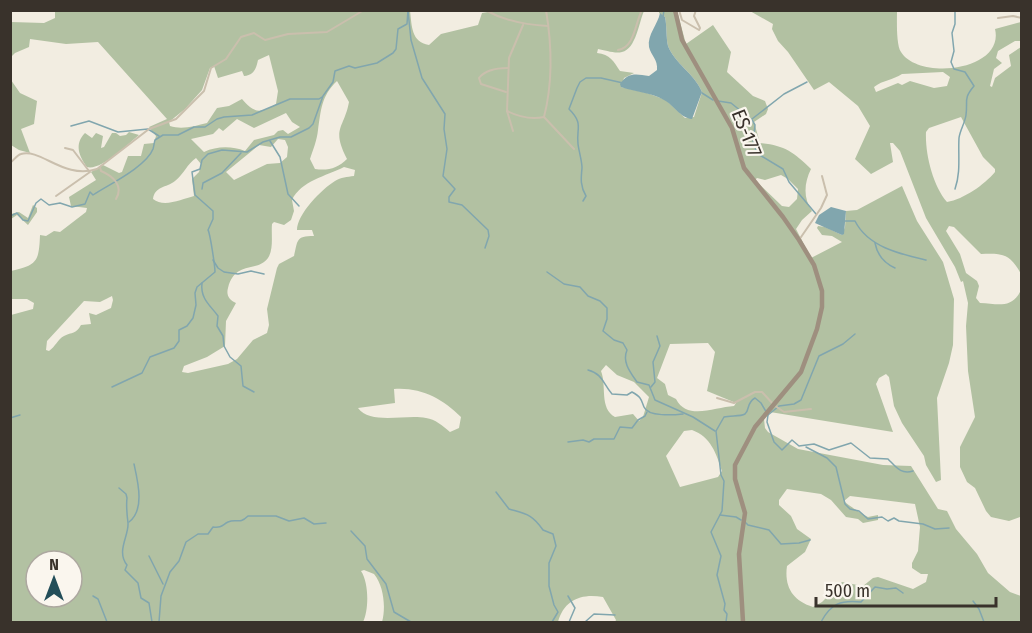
<svg xmlns="http://www.w3.org/2000/svg" width="1032" height="633" font-family="'Fira Sans Condensed',sans-serif">
<style>
.green{fill:#b2c1a2;fill-rule:evenodd}
.water{fill:#81a6ae}
.lines{fill:none;stroke-linecap:round;stroke-linejoin:round}
.stream{stroke:#81a6ae;stroke-width:1.5}
.minor{stroke:#cabfad;stroke-width:2}
.secondary{stroke:#9e8f7f;stroke-width:4.5}
.labels{text-anchor:middle;dominant-baseline:central;stroke-width:4.5;stroke-linejoin:round;paint-order:stroke}
.street-label{font-size:20px;fill:#39322b;stroke:#faf6ee}
</style>
<rect width="100%" height="100%" fill="#f2ede1"/>
<g class="green">
<path d="M 55,11 L 410,11 C 412,26 411,42 429,45 L 441,34 L 478,25 L 482,13 L 494,11 L 644,11 C 639,22 636,49 622,52 C 615,54 605,50 598,49 L 597,53 C 610,54 614,62 620,71 L 634,73 L 624,78 L 621,87 L 647,93 L 666,100 L 685,118 L 694,117 L 702,92 C 694,73 675,64 668,46 C 666,38 667,26 665,17 L 659,13 L 659,11 L 677,11 L 686,44 L 713,25 L 731,52 L 727,72 L 753,96 L 765,101 L 768,109 L 766,114 L 754,122 L 760,143 C 784,145 794,152 811,169 C 804,183 803,198 812,211 L 802,220 L 796,229 L 811,258 L 842,242 L 832,236 L 822,235 L 817,228 L 818,226 L 825,227 L 842,235 L 845,227 L 846,211 L 857,210 L 902,186 L 917,221 L 943,262 L 954,299 L 953,345 L 949,363 L 937,398 L 941,480 L 936,482 L 926,465 L 924,456 L 902,423 L 894,406 L 889,377 L 886,374 L 879,378 L 876,384 L 893,432 L 770,412 L 764,419 L 765,428 L 768,432 L 798,449 L 883,465 L 911,466 L 938,509 L 947,511 L 956,529 L 977,554 L 988,573 L 1010,592 L 1021,596 L 1021,622 L 615,622 L 616,620 L 603,597 C 581,593 564,600 558,622 L 541,621 L 537,622 L 382,622 C 386,608 384,586 374,574 L 364,570 L 361,571 C 369,583 369,610 363,622 L 11,622 L 11,315 L 33,309 L 34,303 L 27,299 L 11,299 L 11,271 C 37,265 39,262 40,235 L 46,236 L 54,231 L 60,232 L 86,212 L 87,208 L 71,206 L 69,197 L 96,180 L 91,172 L 103,165 L 119,173 L 122,172 L 128,156 L 141,156 L 144,144 L 154,143 L 156,136 L 149,127 L 167,119 L 98,42 L 66,44 L 30,39 L 29,47 L 15,53 L 11,57 L 11,22 L 44,23 L 55,18 ZM 269,55 L 278,91 L 276,104 C 260,114 254,113 242,99 L 229,106 L 217,108 L 207,123 C 195,126 182,130 170,126 L 169,122 L 185,109 L 202,90 L 210,68 L 214,66 L 218,78 L 242,71 L 244,76 C 254,75 256,69 258,60 ZM 337,81 L 349,102 C 344,129 331,128 347,159 C 338,168 328,171 315,169 L 310,159 C 313,150 317,140 318,130 C 321,111 321,96 337,81 ZM 286,113 L 292,122 L 300,127 L 288,134 L 283,130 L 278,131 L 274,135 L 254,140 L 245,151 C 232,146 217,146 204,152 L 191,139 L 213,134 L 219,128 L 223,131 L 237,119 L 254,128 ZM 278,139 L 285,140 L 288,147 L 287,157 L 280,163 L 267,164 L 234,180 L 226,172 L 259,145 L 271,147 ZM 196,158 L 201,164 L 199,172 L 192,179 L 194,196 C 182,199 164,208 153,199 C 155,186 166,188 175,181 C 184,174 187,164 196,158 ZM 344,167 L 355,170 L 354,176 C 347,177 341,177 335,181 C 322,189 297,214 297,230 L 312,230 L 314,236 C 295,236 298,241 294,256 L 279,264 L 277,268 L 267,309 L 269,325 L 267,333 L 253,340 L 237,359 L 228,364 L 188,373 L 182,372 L 184,366 L 207,357 L 225,346 L 226,321 L 236,303 C 229,300 226,295 228,288 C 235,260 257,273 268,258 C 274,249 271,234 272,224 L 274,222 L 284,225 L 291,220 L 294,211 L 292,200 C 301,181 326,176 344,167 ZM 781,175 L 788,179 L 798,189 L 797,199 L 789,207 L 782,206 L 755,180 L 757,178 L 765,180 ZM 112,296 L 113,300 L 111,308 L 96,315 L 89,313 L 91,324 L 81,325 C 76,334 72,332 64,336 C 58,339 55,347 49,351 L 46,350 L 47,341 L 84,301 L 100,302 ZM 708,343 L 715,352 L 707,391 L 736,403 L 734,406 C 715,407 687,421 676,399 L 668,395 L 665,384 L 657,378 L 670,344 ZM 606,365 L 617,375 L 634,382 L 649,397 L 643,417 L 639,421 L 633,414 L 615,417 C 599,408 607,386 601,371 ZM 394,389 C 421,387 443,399 461,417 L 459,428 L 450,432 C 443,426 435,419 426,418 C 406,414 370,425 358,408 L 395,403 ZM 692,430 C 711,437 716,453 722,471 L 718,477 L 680,487 L 666,456 L 684,431 ZM 787,489 L 821,494 L 831,500 L 846,517 L 858,519 L 863,523 L 878,520 L 878,515 L 868,517 C 864,515 846,504 844,501 L 850,496 L 915,504 L 920,527 L 918,551 L 912,563 L 912,568 L 921,574 L 928,574 L 926,582 L 913,589 L 878,577 L 873,578 L 863,586 L 842,582 L 822,602 L 813,607 C 793,601 784,587 787,566 L 805,552 L 811,539 L 797,529 L 791,516 L 779,505 L 779,500 ZM 36,561 L 72,561 L 72,597 L 36,597 Z"/>
<path d="M 750,11 L 897,11 C 897,20 896,45 901,52 C 919,81 1005,71 995,29 L 1021,22 L 1021,41 L 1015,41 L 998,51 L 996,58 L 1002,63 L 994,69 L 990,86 L 992,87 L 995,78 L 1011,66 L 1009,55 L 1021,47 L 1021,274 C 1010,254 1003,253 981,254 L 954,227 L 949,226 L 946,231 L 960,254 L 966,273 L 977,281 L 979,286 L 976,298 L 980,303 C 999,304 1012,309 1021,290 L 1020,517 L 1009,521 L 991,517 L 986,511 L 975,488 L 967,482 L 960,467 L 960,447 L 975,417 L 968,371 L 966,326 L 968,303 L 963,281 L 961,282 L 955,267 L 926,218 L 900,151 L 893,143 L 890,143 L 893,162 L 871,174 L 855,159 L 870,126 L 858,106 L 829,82 L 814,90 L 788,52 L 778,41 L 772,29 L 773,24 ZM 943,72 L 950,77 L 947,86 L 934,88 L 910,81 L 902,85 L 898,83 L 876,92 L 874,87 C 883,80 893,80 902,74 ZM 961,117 L 983,157 L 995,169 L 995,172 C 984,185 964,199 947,202 C 933,186 925,154 926,132 L 929,128 Z"/>
<polygon points="11,80 20,93 37,101 34,124 21,129 30,153 19,150 11,145"/>
<path d="M 129,132 L 139,135 C 128,144 101,171 87,167 C 79,156 74,144 85,133 L 92,138 L 96,133 L 103,136 L 101,148 L 104,147 L 112,133 L 116,133 L 120,136 L 126,135 Z"/>
<polygon points="33,205 37,208 37,212 28,225 17,215 11,219 11,214 19,212 28,218"/>
</g>
<g class="water">
<path d="M 660,13 L 665,17 C 667,26 666,38 668,46 C 675,64 694,73 702,92 L 692,119 C 680,118 674,105 664,100 C 650,92 635,92 621,87 L 620,84 C 628,72 636,74 649,76 L 657,70 C 658,59 651,56 649,47 C 647,35 658,24 660,13 Z"/>
<polygon points="831,207 846,211 844,234 842,235 815,223 819,215"/>
</g>
<g class="lines">
<g class="stream">
<path d="M 955,10 L 955,24 L 952,33 L 954,51 L 951,62 L 954,69 L 965,72 L 974,86 C 963,99 968,100 966,115 C 965,123 960,130 959,138 C 958,155 961,172 955,189"/>
<polyline points="408,11 411,40 422,78 445,114 444,129 447,149 443,176 455,189 449,197 449,202 462,205 488,230 489,236 485,248"/>
<polyline points="663,17 664,10"/>
<polyline points="702,93 713,100"/>
<polyline points="718,101 731,103 752,120 755,125 753,143 758,154 783,169 789,182 816,214"/>
<polyline points="752,119 784,94 807,82"/>
<polyline points="71,126 89,121 118,132 148,129 159,136"/>
<polyline points="270,141 280,157 288,194 299,206"/>
<polyline points="202,189 203,183 222,173 241,153"/>
<path d="M 583,201 L 586,196 C 580,186 581,178 582,168 C 582,161 579,152 578,144 C 576,128 584,124 569,109 L 577,88 L 580,82 L 586,78 L 601,78 L 623,83"/>
<path d="M 10,216 L 17,213 L 23,220 L 28,221 L 36,203 L 41,199 L 49,205 L 60,203 L 72,207 L 85,204 L 90,192 L 93,195 C 108,185 146,167 153,149 C 154,146 154,143 155,140 L 163,135 L 178,135 L 194,127 L 205,127 L 217,119 L 224,117 L 252,115 L 290,99 L 319,99 L 322,97"/>
<path d="M 843,221 L 855,221 C 868,247 900,254 926,260"/>
<path d="M 875,243 C 877,254 884,263 895,268"/>
<polyline points="213,260 218,268 224,272 238,274 251,271 264,274"/>
<path d="M 547,272 L 564,284 L 580,287 L 588,296 L 600,301 L 607,308 L 607,319 L 603,331 L 614,340 L 623,343 L 627,350 C 622,362 630,372 637,382 L 649,385 L 655,400 L 693,417 L 715,431"/>
<path d="M 202,283 C 200,299 211,306 218,316 L 217,326 L 223,336 L 224,346 L 230,357 L 241,366 L 243,386 L 254,392"/>
<path d="M 588,370 C 603,374 603,384 612,394 L 627,395 L 632,392 C 641,397 641,399 644,407 C 648,417 674,415 683,414"/>
<path d="M 112,387 L 142,373 L 150,357 L 174,348 L 179,341 L 179,330 L 187,326 L 193,318 L 196,305 L 195,293 L 197,287 L 215,272 C 215,266 210,233 208,230 L 213,219 L 213,211 L 195,195 L 192,172 L 200,169 L 202,160 L 208,154 L 222,150 L 247,152 L 263,142 L 280,137 L 291,137 L 309,128 L 313,124 L 323,96 L 333,82 L 335,71 L 349,66 L 355,68 L 377,63 L 393,53 L 396,49 L 398,29 L 407,24 L 408,10"/>
<polyline points="651,387 655,382 653,362 660,346 657,336"/>
<polyline points="768,415 779,406 794,404 801,400 819,356 843,344 855,334"/>
<polyline points="10,418 20,415"/>
<polyline points="568,442 583,440 589,442 594,439 614,439 620,427 632,428 638,420 645,416 647,412"/>
<polyline points="806,447 827,458 836,467 845,504 850,509 859,511 868,519 882,517 888,521 894,518 899,521 923,524 935,529 949,528"/>
<path d="M 119,488 L 126,494 L 127,498 C 126,506 127,515 128,523 C 129,536 116,551 127,565 L 125,570 L 138,583 L 141,598 L 149,603 L 152,622"/>
<path d="M 496,492 L 509,509 C 526,514 532,514 543,530 L 553,534 L 556,546 L 549,563 L 549,586 L 554,605 L 558,612 L 552,622"/>
<polyline points="720,515 736,517 741,520"/>
<path d="M 129,522 C 145,510 138,482 134,464"/>
<polyline points="745,522 748,525 769,530 781,544 799,543 810,540"/>
<polyline points="351,531 365,546 367,559 386,584 394,612 411,622"/>
<polyline points="149,556 163,584"/>
<polyline points="93,596 98,599 107,622"/>
<polyline points="568,596 575,608 569,622"/>
<polyline points="973,601 979,609 984,622"/>
<path d="M 159,622 L 161,596 L 170,572 L 179,561 L 186,542 L 198,534 L 208,534 L 213,527 C 222,528 222,525 228,522 C 237,518 239,525 248,516 L 276,516 L 289,521 L 304,518 L 314,524 L 326,523"/>
<polyline points="585,622 594,614 615,615"/>
<path d="M 726,622 L 727,614 L 724,610 L 725,604 L 717,575 L 721,556 L 711,532 L 722,511 L 724,481 L 721,475 L 716,431 L 724,417 C 730,415 740,417 745,414 C 750,410 746,403 755,398 L 761,403 L 768,415 L 767,422 L 774,442 L 782,450 L 792,440 L 799,446 L 814,444 L 829,450 L 851,443 L 870,458 L 888,459 C 896,467 901,475 913,471"/>
<path d="M 821,622 C 831,603 841,600 861,602 L 875,587 L 887,589 L 896,588 L 903,593"/>
</g>
<g class="minor">
<path d="M 485,10 C 505,21 525,25 548,26"/>
<polyline points="679,10 682,20 699,30 700,28 694,16 696,10"/>
<polyline points="1021,10 1022,11"/>
<polyline points="998,18 1013,16 1022,18"/>
<path d="M 618,50 C 635,47 635,23 642,10"/>
<path d="M 506,92 L 481,84 L 479,78 C 486,69 498,68 508,68"/>
<path d="M 507,111 C 519,117 530,120 544,117 L 574,149"/>
<path d="M 544,117 C 553,82 552,46 546,10"/>
<polyline points="513,131 507,111 509,58 523,25"/>
<polyline points="65,148 73,150 89,171"/>
<path d="M 10,163 C 14,160 17,155 21,154 C 41,148 64,180 97,169 L 149,129 L 176,119 L 204,91 L 211,68 L 226,59 L 241,37 L 254,33 L 265,40 L 288,34 L 327,32 L 364,10"/>
<path d="M 100,167 L 101,171 C 113,176 124,186 116,199"/>
<polyline points="56,196 90,172"/>
<polyline points="799,240 821,208 827,195 822,176"/>
<polyline points="717,398 734,403 755,392 762,392 774,405 784,412 811,409"/>
</g>
<polyline class="secondary" points="675,10 682,40 732,128 744,168 783,217 799,240 814,265 822,291 822,307 817,329 801,372 755,427 735,465 735,479 745,513 739,554 743,622"/>
</g>
<g class="labels">
<g class="street-label">
<text transform="translate(747 133) rotate(68)">ES-177</text>
</g>
</g>
<rect width="1032" height="633" fill="none" stroke="#39322b" stroke-width="24"/>
<g transform="translate(54 579)"><circle r="28" fill="#faf6ee" stroke="#ada8a0" stroke-width="1.5"/>
<path d="M0-4.5L10 22L0 15L-10 22Z" fill="#234e59"/>
<text y="-9" font-size="16" font-weight="bold" text-anchor="middle" fill="#39322b">N</text>
</g>
<path d="M816 597v9h180v-9" fill="none" stroke="#39322b" stroke-width="3"/>
<text x="825" y="597" font-size="18" fill="#39322b" stroke="#faf6ee" stroke-width="4.5" paint-order="stroke">500 m</text>
</svg>
